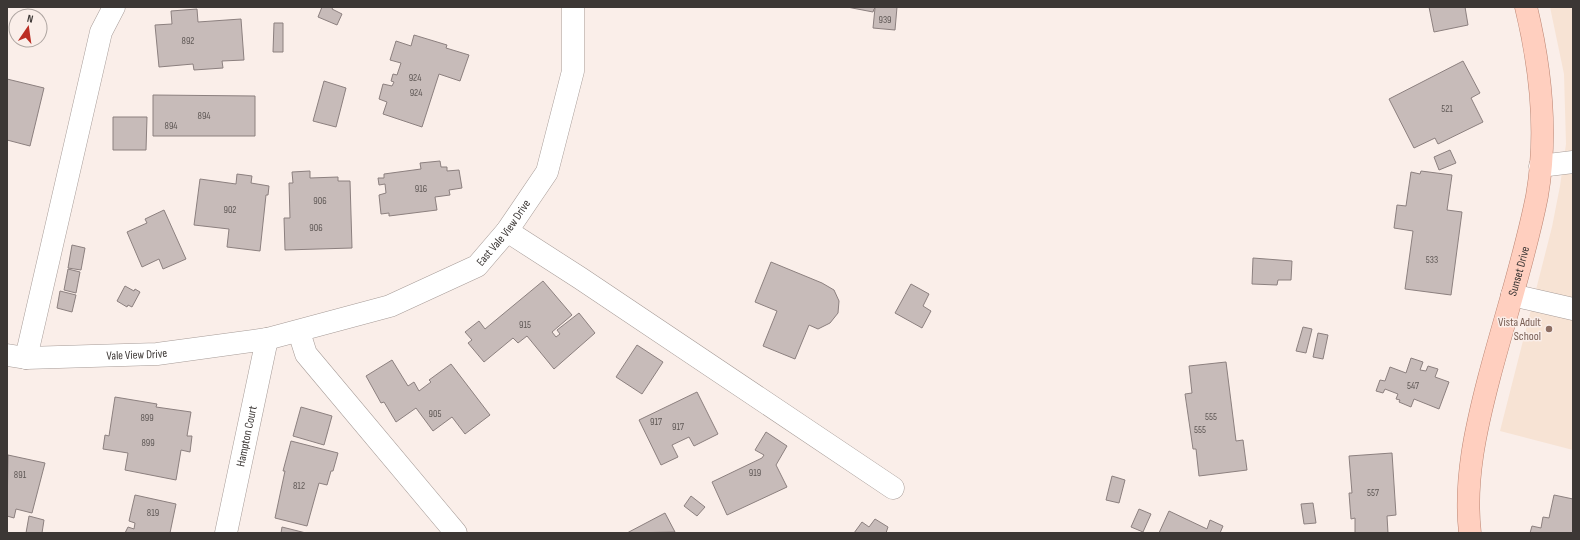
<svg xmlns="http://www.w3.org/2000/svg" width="1580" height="540" font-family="'Sofia Sans Condensed',sans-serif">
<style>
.education{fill:#f7e3d4}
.building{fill:#c7bbb9;stroke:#8c807f}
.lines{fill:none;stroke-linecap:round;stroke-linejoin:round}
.minor-casing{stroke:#a69b97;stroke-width:23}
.major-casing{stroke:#bb8573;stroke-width:23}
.minor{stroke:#fff;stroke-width:22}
.major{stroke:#ffcfbf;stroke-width:22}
.education-dot{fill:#8d6e63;stroke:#faeee9;stroke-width:1.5}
.labels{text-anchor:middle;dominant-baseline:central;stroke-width:3;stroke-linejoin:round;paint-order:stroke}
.number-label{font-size:10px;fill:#5f5856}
.street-label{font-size:12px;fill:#3c3735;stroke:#faeee9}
.education-label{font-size:12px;fill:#785e54;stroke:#faeee9;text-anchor:end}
</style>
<rect width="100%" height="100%" fill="#faeee9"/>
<polygon class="education" points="1550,7 1573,7 1573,450 1500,431 1552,227 1560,186 1566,144 1564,74"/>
<g class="building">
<polygon points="322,7 333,7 332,9 342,14 337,25 318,17"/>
<polygon points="847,7 897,7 895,30 873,28 875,8 874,9 873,12"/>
<polygon points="1429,7 1465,7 1468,25 1434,32"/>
<polygon points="197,9 198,22 241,19 244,60 222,61 223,68 194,70 193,64 159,67 155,25 172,24 171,11"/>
<polygon points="274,23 283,23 283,52 273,52"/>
<polygon points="414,35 447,45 446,48 469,55 460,81 439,74 422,127 383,114 387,102 379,99 383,84 392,86 394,82 391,81 393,74 397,75 401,63 390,60 396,41 411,46"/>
<polygon points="1463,61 1480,93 1471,98 1483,122 1438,144 1435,138 1414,148 1389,99"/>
<polygon points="7,79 44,88 30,146 7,140"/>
<polygon points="324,81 346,88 336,127 313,121"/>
<polygon points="153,95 255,96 255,136 153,136"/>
<polygon points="113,117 147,117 146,150 113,150"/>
<polygon points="1450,150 1456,163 1439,170 1434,157"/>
<polygon points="440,161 441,167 447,167 447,171 459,170 462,188 449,190 450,195 435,197 437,210 389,216 389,213 381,214 379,195 386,193 385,184 379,185 378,178 384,178 384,174 421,169 420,163"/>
<polygon points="310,171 310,178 338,177 338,181 350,181 352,248 285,250 284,218 290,218 289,183 293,183 292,172"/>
<polygon points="1421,171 1452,175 1447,210 1462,212 1451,295 1405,289 1413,231 1394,228 1397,205 1406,206 1411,172 1420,174"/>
<polygon points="237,174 252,176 251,183 269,186 268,195 266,195 260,251 227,247 229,229 194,225 200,179 236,184"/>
<polygon points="164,210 186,259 163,269 159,259 142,267 127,232 147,223 145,219"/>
<polygon points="72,245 85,248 81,270 68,268"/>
<polygon points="1253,258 1292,261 1291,280 1278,280 1277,285 1252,284"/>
<polygon points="771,262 822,283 834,290 839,301 838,313 830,323 818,329 809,325 795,359 763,346 777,311 755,302"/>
<polygon points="68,269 80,272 76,293 64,290"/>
<polygon points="543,281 572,315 552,332 556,337 560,334 557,330 579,313 595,333 554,369 527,336 518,343 513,338 484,362 468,343 472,340 465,332 479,321 485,329"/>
<polygon points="911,284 929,294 923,306 931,311 922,328 895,313"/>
<polygon points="125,286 134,291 135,289 140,292 132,307 128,305 127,307 117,301"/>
<polygon points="60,291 76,295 72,312 57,308"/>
<polygon points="1303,327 1312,329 1306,353 1296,351"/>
<polygon points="1318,333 1328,335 1323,359 1313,357"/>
<polygon points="637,345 663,362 642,394 616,377"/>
<polygon points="1411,358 1423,362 1420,370 1426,371 1428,366 1438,369 1435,377 1449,382 1439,409 1414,399 1411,407 1399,402 1400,400 1396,399 1398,394 1385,389 1383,393 1376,391 1380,380 1385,381 1390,367 1406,373"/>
<polygon points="392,360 408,386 414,382 419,391 431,382 429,380 451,364 490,415 465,434 452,417 433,431 416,408 396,422 384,402 381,403 366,376"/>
<polygon points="1226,362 1236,441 1243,440 1247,470 1199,476 1196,449 1193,449 1185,394 1192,393 1189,366"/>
<polygon points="697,392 718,434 694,446 689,437 672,445 678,457 661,465 639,420"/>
<polygon points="115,397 157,404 156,407 191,412 187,436 192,436 190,452 181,450 176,480 125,470 128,453 103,449 105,435 109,436"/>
<polygon points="301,407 332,416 324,445 293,436"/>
<polygon points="766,432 787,446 776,465 787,487 727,515 712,482 762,458 764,455 755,450"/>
<polygon points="291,441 338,453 333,471 331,471 327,485 319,483 307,526 275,518 285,471 283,471"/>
<polygon points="1392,453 1396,515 1387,516 1388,533 1355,533 1355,518 1351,519 1349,493 1352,493 1349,456"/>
<polygon points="8,455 45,463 32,513 16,509 14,518 7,516"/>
<polygon points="1112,476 1125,480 1119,503 1106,500"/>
<polygon points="135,495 176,504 170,533 125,533 128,527 134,529 135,523 129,521"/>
<polygon points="1554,495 1573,499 1573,533 1530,533 1532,526 1541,528 1543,517 1549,518"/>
<polygon points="691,496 705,507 697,516 684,506"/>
<polygon points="1313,503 1316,523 1304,524 1301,504"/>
<polygon points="1139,509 1151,514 1143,532 1131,527"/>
<polygon points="1169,511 1207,529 1210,520 1223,526 1220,533 1159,533"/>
<polygon points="665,513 675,532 627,533"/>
<polygon points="29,516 44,520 42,533 26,533"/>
<polygon points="875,519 888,527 886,533 854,533 862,522 869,527"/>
<polygon points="282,527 306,533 281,533"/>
</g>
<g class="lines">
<defs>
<g id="minor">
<polyline points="1540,166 1573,162"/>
<polyline points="507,231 580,278 893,488"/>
<polyline points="1512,295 1573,309"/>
<polyline points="299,332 306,354 456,533"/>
<path id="s1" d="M 7,355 L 26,358 L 157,354 L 267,339 L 390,306 L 477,266 L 507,231 L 547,172 L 573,71 L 573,7"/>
<polyline points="26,358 101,32 114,7"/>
<path id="s2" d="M 226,533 L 267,339"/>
</g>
<g id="major">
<path id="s3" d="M 1470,533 C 1464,480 1476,428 1489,378 C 1505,317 1525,257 1537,196 C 1548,133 1541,69 1526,7"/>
</g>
</defs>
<use href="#minor" class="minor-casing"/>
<use href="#major" class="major-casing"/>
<use href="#minor" class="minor"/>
<use href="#major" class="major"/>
</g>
<circle class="education-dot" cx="1549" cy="329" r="4"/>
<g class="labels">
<g class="number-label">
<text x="885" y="20">939</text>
<text x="188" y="41">892</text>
<text x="415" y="78">924</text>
<text x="416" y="93">924</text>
<text x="1447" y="109">521</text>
<text x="204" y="116">894</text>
<text x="171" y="126">894</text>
<text x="421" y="189">916</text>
<text x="320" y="201">906</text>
<text x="230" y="210">902</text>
<text x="316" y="228">906</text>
<text x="1432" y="260">533</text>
<text x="525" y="325">915</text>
<text x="1413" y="386">547</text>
<text x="435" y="414">905</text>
<text x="1211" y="417">555</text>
<text x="147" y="418">899</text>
<text x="656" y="422">917</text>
<text x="678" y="427">917</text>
<text x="1200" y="430">555</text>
<text x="148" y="443">899</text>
<text x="755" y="473">919</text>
<text x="20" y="475">891</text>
<text x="299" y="486">812</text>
<text x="1373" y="493">557</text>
<text x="153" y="513">819</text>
</g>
<g class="street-label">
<text stroke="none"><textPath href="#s1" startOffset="527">East Vale View Drive</textPath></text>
<text stroke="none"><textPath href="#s3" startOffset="268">Sunset Drive</textPath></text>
<text stroke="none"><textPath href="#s1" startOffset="130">Vale View Drive</textPath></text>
<text stroke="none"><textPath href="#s2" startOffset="99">Hampton Court</textPath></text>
</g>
<g class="education-label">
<text x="1541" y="322">Vista Adult<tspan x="1541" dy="14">School</tspan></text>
</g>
</g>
<rect width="1580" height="540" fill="none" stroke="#3c3735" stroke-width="16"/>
<g transform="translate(28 28) rotate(13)"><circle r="19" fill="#faeee9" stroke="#aea5a1"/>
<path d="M0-3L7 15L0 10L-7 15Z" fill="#bb2d23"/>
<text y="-6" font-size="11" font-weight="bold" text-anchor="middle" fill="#3c3735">N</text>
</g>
</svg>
